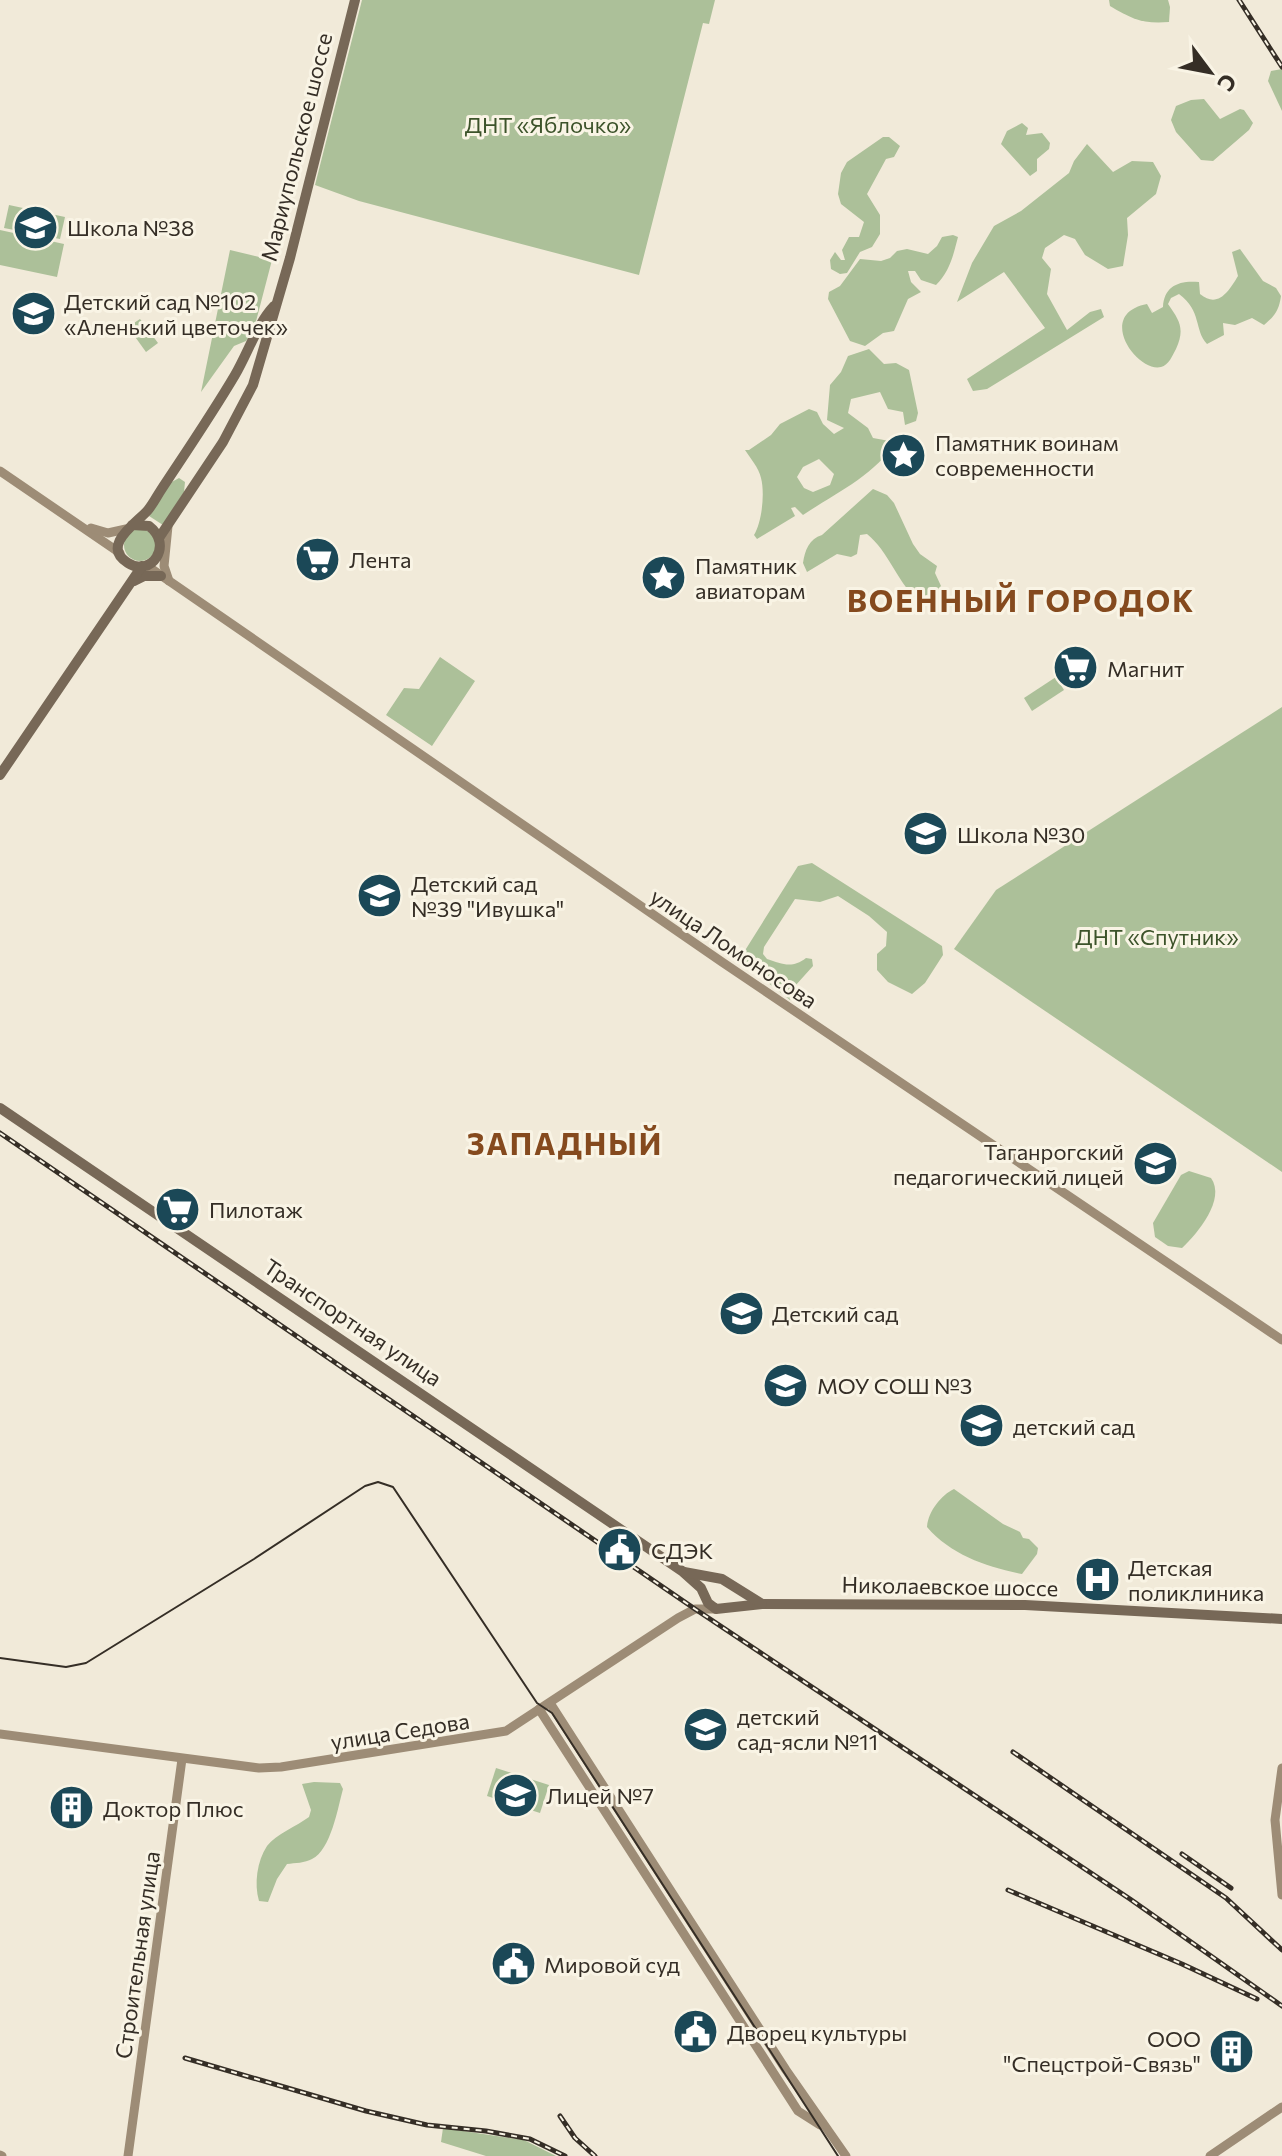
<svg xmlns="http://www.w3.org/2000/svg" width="1282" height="2156" font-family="Commissioner,sans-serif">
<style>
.green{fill:#acc099;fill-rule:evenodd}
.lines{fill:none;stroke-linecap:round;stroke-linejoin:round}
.secondary{stroke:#9d8c76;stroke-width:9}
.primary{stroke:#776857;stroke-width:10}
.tram{stroke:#352e26;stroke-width:2}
.rail-casing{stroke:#352e26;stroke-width:5}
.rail{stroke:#f9f4e5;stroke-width:2;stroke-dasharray:6;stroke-linecap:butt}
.labels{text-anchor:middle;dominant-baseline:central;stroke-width:6;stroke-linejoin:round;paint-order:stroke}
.park-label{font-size:22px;fill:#3c532a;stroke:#f9f4e5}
.street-label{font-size:22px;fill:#352e26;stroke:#f9f4e5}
.poi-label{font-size:22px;fill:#352e26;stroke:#f9f4e5;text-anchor:start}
.district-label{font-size:30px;font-weight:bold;letter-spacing:2px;fill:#854a1e;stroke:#f9f4e5}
</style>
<rect width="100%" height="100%" fill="#f1ead9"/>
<g class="green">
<polygon points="362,0 715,0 709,24 703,23 639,275 359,201 315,185"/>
<path d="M 1109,0 L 1168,0 L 1170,7 L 1169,22 C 1142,24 1132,19 1110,6 Z"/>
<polygon points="1282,69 1282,111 1268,81 1271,71"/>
<polygon points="1204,99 1220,119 1240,109 1244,110 1253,123 1249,130 1213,161 1201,160 1176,132 1171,120 1176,106 1191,100"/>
<polygon points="1022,123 1028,128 1026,135 1042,133 1050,143 1049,149 1037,159 1037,171 1030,176 1001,144 1007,131"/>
<polygon points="883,137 889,137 900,146 894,157 886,159 867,194 880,215 880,234 872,247 860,252 847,273 840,274 831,269 830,260 835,252 841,260 845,260 842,250 849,237 859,237 864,222 841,204 838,194 841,173 847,162"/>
<polygon points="1087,144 1113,172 1132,161 1153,162 1161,176 1156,194 1127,218 1128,235 1123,266 1108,269 1085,255 1075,239 1064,235 1045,248 1042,258 1051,269 1047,294 1067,330 1090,312 1101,309 1104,317 987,389 973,391 967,379 1045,328 1004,272 957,302 972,263 994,226 1021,211 1069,173 1074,161"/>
<polygon points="9,205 65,217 60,239 4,228"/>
<polygon points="0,230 64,244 57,277 0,265"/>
<path d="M 953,235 L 958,237 C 953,256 950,271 936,285 L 921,280 L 915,271 L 908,271 L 911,282 L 921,292 L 908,299 L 894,331 L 883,333 L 865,346 L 850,341 L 828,299 L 829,292 L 840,286 L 860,259 L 881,261 L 890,258 L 897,251 L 907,249 L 928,254 L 937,246 L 942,237 Z"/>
<path d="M 1240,249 L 1263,281 L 1276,288 L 1281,296 C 1279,310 1275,316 1264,325 L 1252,318 L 1235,325 L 1223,323 L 1224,335 L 1207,344 C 1194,330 1202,311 1179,294 L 1171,298 L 1168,304 C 1180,321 1185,329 1176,349 C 1172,356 1169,365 1161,367 C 1137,373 1095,314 1147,304 L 1152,313 L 1163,307 C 1164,286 1179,280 1199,282 L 1200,294 C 1218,309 1229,291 1238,276 L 1232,252 Z"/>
<polygon points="230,250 272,260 254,329 246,341 234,346 201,392"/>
<polygon points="140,319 158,343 146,352 128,327"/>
<path d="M 869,349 L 884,364 L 896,363 L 909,370 L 918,413 L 916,421 L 905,425 L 903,412 L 888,409 L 880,392 L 851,399 L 848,413 L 868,428 L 873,438 L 895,442 C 876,475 834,494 803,515 L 795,507 L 791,508 L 795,516 L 757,539 L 754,535 C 762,522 765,493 761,478 C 759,468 750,458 745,450 L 749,450 L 771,435 L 780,424 L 809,409 L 817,412 L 823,424 L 834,434 L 844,428 L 827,420 L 830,385 L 841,372 L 848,356 ZM 819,459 L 834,474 L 830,485 L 813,492 L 804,488 L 797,477 L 803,467 Z"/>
<polygon points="179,478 185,482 184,492 163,525 149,516 170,483"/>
<path d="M 873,489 L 887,495 L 894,503 L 913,544 L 920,554 L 937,566 L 935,573 L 941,586 L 934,593 L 916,598 C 896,580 889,552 867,534 L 860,535 L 857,554 L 851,557 L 837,554 L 807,572 L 803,563 C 805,550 809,539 822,535 Z"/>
<circle cx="140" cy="545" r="16"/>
<polygon points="440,657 475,681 432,746 386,715 404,688 419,689"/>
<polygon points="1056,677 1064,690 1032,711 1024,698"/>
<polygon points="1282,707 1282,1172 954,949 996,890"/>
<path d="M 812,863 L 942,946 L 943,955 L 925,983 L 912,994 L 888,982 L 877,970 L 877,954 L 886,946 L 887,932 L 869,916 L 838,896 L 820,902 L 795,899 L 764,947 L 763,954 L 767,959 C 782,964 792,969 806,958 L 812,959 L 813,966 L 795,986 L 797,996 L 810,1003 L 790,1000 L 739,960 L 798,866 Z"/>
<path d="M 1189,1171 L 1211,1178 C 1226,1199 1198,1233 1182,1248 L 1168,1246 L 1155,1237 L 1153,1223 L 1181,1175 Z"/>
<path d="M 954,1489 L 1003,1524 L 1020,1532 L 1023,1538 L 1029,1539 L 1038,1548 L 1037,1554 L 1022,1574 C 987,1567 951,1555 927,1527 C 928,1512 941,1495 954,1489 Z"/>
<polygon points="496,1768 549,1785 540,1813 487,1796"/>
<path d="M 314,1782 L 340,1783 L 343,1789 C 338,1807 331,1850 312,1859 C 305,1863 295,1863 287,1864 L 277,1879 L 268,1902 L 259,1901 C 254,1884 257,1861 267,1846 C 276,1834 297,1826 309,1817 L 311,1810 L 302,1784 Z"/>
<polygon points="443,2128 524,2140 556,2156 486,2156 441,2142"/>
</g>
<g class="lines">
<g class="secondary">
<polyline points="0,471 120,553"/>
<polyline points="168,526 164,566 169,581"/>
<polyline points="91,528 108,533 126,529"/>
<polyline points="146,565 722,962 1282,1340"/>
<polyline points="550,1703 786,2070 846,2156"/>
<polyline points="539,1709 798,2111 820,2125"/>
<polyline points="0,1734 259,1768 281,1767 506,1731 678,1618 695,1609 716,1609"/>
<polyline points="1282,1768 1275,1820 1282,1895"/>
<polyline points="0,2155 2,2156"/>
<polyline points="128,2156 182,1759"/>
<polyline points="1210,2156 1282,2107"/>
</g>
<g class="primary">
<path d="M 132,525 L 149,526 C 174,545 151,578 128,563 C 100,545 137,523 148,510 C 153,504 157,496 161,490 C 186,452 212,414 235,375 C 248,353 257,324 274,306"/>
<polyline points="159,538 223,442 253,385 290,258 355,0"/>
<polyline points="134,581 144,576 161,576"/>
<polyline points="0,775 142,566"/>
<polyline points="0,1108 682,1571 701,1588 708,1603 716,1609 762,1604 1025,1605 1282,1619"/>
<polyline points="684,1572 722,1579 762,1604"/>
</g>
<polyline class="tram" points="0,1658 66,1667 86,1663 254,1559 365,1486 378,1482 393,1487 537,1703 552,1713 838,2156"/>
<defs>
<g id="rail">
<polyline points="1239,0 1282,67"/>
<polyline points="0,1133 695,1609 1130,1899 1282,2006"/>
<polyline points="1013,1752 1226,1898 1282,1950"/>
<polyline points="1182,1854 1231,1888"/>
<polyline points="1008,1890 1182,1964 1257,1999"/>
<polyline points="185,2058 366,2111 427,2125 486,2131 530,2139 565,2156"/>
<polyline points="560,2116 575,2138 595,2156"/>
</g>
</defs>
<use href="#rail" class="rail-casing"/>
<use href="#rail" class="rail"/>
</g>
<defs>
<symbol id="school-disc" viewBox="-11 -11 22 22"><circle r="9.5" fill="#1b4857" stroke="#f9f4e5"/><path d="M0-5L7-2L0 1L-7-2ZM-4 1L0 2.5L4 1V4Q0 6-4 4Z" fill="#fff"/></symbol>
<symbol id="sight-disc" viewBox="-11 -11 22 22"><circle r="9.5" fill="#1b4857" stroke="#f9f4e5"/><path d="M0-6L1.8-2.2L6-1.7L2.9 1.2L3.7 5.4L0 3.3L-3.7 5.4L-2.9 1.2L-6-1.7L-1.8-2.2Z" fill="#fff"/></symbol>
<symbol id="supermarket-disc" viewBox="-11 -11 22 22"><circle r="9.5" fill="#1b4857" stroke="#f9f4e5"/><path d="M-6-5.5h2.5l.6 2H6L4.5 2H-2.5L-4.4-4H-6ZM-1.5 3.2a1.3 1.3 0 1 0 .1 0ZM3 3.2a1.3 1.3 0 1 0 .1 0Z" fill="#fff"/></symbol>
<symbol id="university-disc" viewBox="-11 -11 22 22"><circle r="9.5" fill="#1b4857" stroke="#f9f4e5"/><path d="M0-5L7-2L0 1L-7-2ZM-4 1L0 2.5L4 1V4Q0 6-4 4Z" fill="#fff"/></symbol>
<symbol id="civic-disc" viewBox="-11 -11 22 22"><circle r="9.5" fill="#1b4857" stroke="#f9f4e5"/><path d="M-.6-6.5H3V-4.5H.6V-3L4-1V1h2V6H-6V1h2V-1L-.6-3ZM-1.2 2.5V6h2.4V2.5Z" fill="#fff"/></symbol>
<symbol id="hospital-disc" viewBox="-11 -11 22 22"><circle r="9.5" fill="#1b4857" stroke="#f9f4e5"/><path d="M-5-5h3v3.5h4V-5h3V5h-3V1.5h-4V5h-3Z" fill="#fff"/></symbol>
<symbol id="building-disc" viewBox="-11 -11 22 22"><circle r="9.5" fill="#1b4857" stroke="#f9f4e5"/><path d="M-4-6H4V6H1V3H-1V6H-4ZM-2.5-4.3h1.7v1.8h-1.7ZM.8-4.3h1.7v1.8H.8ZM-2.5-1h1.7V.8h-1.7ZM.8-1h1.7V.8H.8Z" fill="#fff"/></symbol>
</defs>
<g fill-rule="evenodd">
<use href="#school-disc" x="10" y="202" width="51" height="51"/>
<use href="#school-disc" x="8" y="288" width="51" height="51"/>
<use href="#sight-disc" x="878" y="430" width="51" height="51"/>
<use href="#supermarket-disc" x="292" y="534" width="51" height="51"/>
<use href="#sight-disc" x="638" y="552" width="51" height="51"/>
<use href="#supermarket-disc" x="1050" y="642" width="51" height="51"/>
<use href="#school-disc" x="900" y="808" width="51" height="51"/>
<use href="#school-disc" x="354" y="870" width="51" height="51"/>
<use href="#university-disc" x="1130" y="1138" width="51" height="51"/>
<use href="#supermarket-disc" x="152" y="1184" width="51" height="51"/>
<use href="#school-disc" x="716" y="1288" width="51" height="51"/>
<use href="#school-disc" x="760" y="1360" width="51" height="51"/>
<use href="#school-disc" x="956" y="1400" width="51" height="51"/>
<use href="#civic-disc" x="594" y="1524" width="51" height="51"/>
<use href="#hospital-disc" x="1072" y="1554" width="51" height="51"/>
<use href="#school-disc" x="680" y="1704" width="51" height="51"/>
<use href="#university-disc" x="490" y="1770" width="51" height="51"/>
<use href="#building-disc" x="46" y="1782" width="51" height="51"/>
<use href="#civic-disc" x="488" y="1938" width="51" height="51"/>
<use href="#civic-disc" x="670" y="2006" width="51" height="51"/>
<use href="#building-disc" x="1206" y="2026" width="51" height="51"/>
</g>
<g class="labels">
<g class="park-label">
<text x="548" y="124">ДНТ «Яблочко»</text>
<text x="1157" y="936">ДНТ «Спутник»</text>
</g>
<g class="street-label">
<text transform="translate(296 147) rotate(-76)">Мариупольское шоссе</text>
<text transform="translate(734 948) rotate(34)">улица Ломоносова</text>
<text transform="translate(353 1322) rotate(34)">Транспортная улица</text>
<text transform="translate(950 1586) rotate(1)">Николаевское шоссе</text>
<text transform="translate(400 1731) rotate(-9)">улица Седова</text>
<text transform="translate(137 1955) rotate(-82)">Строительная улица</text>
</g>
<g class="poi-label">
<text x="67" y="227">Школа №38</text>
<text x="64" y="301">Детский сад №102<tspan x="64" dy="25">«Аленький цветочек»</tspan></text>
<text x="935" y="442">Памятник воинам<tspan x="935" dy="25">современности</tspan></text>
<text x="349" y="559">Лента</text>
<text x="695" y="565">Памятник<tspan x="695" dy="25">авиаторам</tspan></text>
<text x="1107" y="668">Магнит</text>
<text x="957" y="834">Школа №30</text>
<text x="411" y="883">Детский сад<tspan x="411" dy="25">№39 "Ивушка"</tspan></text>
<text x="1124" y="1151" text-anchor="end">Таганрогский<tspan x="1124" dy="25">педагогический лицей</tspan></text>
<text x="209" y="1209">Пилотаж</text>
<text x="772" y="1313">Детский сад</text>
<text x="817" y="1385">МОУ СОШ №3</text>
<text x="1013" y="1426">детский сад</text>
<text x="651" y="1550">СДЭК</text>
<text x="1128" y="1567">Детская<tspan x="1128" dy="25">поликлиника</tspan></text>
<text x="737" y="1716">детский<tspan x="737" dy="25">сад-ясли №11</tspan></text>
<text x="546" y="1795">Лицей №7</text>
<text x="103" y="1808">Доктор Плюс</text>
<text x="544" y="1964">Мировой суд</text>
<text x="727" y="2032">Дворец культуры</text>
<text x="1201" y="2038" text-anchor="end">ООО<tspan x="1201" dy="25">"Спецстрой-Связь"</tspan></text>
</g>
<g class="district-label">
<text x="1021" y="599">ВОЕННЫЙ ГОРОДОК</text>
<text x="565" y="1142">ЗАПАДНЫЙ</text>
</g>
</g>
<g transform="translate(1210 72) rotate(122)" stroke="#f9f4e5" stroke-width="6" paint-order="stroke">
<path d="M0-6L14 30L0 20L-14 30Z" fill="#352e26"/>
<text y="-12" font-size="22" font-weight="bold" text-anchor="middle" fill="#352e26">С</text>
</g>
</svg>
